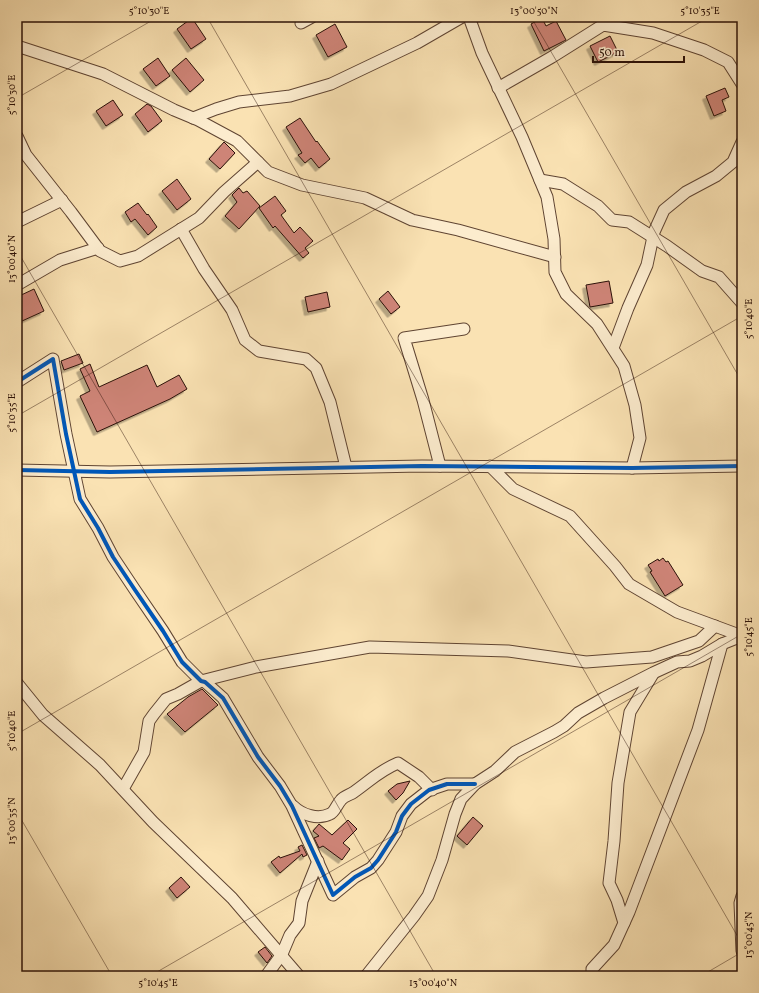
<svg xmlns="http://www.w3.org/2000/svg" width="759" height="993" font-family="Vollkorn,serif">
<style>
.building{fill:#ce8477;stroke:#2b1007;filter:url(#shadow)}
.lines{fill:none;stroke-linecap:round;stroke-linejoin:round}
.street-casing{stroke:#5f4432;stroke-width:13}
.street{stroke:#fcecce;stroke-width:11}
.cycleway-casing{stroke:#fcecce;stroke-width:6}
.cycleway{stroke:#0057b8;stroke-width:4}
.ticks{fill:none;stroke:#2b1007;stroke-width:1;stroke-opacity:0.45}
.neatline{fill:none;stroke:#2b1007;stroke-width:1.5}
.ticks-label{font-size:10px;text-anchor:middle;fill:#2b1007}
</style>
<defs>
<filter id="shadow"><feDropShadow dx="-3.5" dy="3.5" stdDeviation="0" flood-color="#0004"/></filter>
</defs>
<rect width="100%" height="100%" fill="#fae2b3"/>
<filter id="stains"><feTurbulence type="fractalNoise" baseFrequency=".005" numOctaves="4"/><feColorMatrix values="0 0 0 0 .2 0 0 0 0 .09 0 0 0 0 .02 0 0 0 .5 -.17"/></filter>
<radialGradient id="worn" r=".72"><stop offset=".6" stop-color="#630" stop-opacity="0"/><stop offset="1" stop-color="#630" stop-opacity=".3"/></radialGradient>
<g class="building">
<polygon points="192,18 206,39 191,49 177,29"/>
<polygon points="542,18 546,26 556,21 566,40 544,51 531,24"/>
<polygon points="335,24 347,47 328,57 316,35"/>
<polygon points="610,36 618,52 598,62 590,46"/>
<polygon points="158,58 170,76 156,86 143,69"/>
<polygon points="186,58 204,80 190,92 172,70"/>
<polygon points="725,88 729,97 722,100 726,111 714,116 706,96"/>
<polygon points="113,100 123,115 106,126 96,111"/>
<polygon points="147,104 151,106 162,121 148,132 135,114"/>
<polygon points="300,118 316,142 317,141 330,159 319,168 311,158 305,163 298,155 302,153 286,127"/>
<polygon points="224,142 235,153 220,169 209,159"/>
<polygon points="177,179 191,199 177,210 162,191"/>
<polygon points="239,188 243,193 247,191 260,206 239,229 225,216 237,202 232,195"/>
<polygon points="275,196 286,211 281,215 294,233 300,227 313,241 305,248 309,253 303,258 275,226 273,228 259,208"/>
<polygon points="138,203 147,215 148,214 157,227 148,235 135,219 131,222 125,212"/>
<polygon points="609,281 613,303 590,307 586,285"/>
<polygon points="34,289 44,311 22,321 17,309 17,297"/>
<polygon points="388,291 400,307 391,314 379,299"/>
<polygon points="327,292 330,307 308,312 305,297"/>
<polygon points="79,354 83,363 64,370 61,361"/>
<polygon points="90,364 99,387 147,365 157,387 179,375 187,389 170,399 97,432 80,396 90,391 80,369"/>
<polygon points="663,558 666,562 668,561 683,585 665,596 650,572 652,571 648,565 658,559 659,561"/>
<polygon points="202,689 218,705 185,732 167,714 188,697"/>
<polygon points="410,781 403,793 396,800 388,791 397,784"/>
<polygon points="473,817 483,826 467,845 457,836"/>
<polygon points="348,820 357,829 343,843 350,849 342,860 323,846 319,848 314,838 319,836 313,831 319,824 332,835"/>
<polygon points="302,845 307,855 303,857 302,854 280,873 271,862 279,856 280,858 300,851 298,847"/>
<polygon points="181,877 190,887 177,898 169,888"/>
<polygon points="265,947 272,956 267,963 258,952"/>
</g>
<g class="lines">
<defs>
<g id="street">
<polyline points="469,17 482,53 522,137 547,197 554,239 555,272 566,294 597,324 624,366 635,405 640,438 632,468"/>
<polyline points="301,23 312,17"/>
<polyline points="17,46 103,74 174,110 198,120 237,141 268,172 302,185 365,198 412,220 458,230 555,257"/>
<polyline points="498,88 552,57 603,25 653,33 704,50 728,62 742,84"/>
<polyline points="193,118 216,109 239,102 290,96 331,84 417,43 462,17"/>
<polyline points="17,136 26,155 71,212 100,251 120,261 138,256 199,218 224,192 258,162"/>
<polyline points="540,180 563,184 598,206 612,220 629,222 667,246 702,271 719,277 742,303"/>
<polyline points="17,222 62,200"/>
<polyline points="181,229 204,269 232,310 245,340 259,351 306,359 316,368 330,402 346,467"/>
<polyline points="17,285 60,260 98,248"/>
<polyline points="613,348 628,308 647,265 654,232 664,210 686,192 716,176 733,162 742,142"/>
<polyline points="17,382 53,359 66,434 80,499 98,528 113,557 135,590 163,631 182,662 201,681 205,682 223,698 258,757 280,786 292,806 333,895 355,877 371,868 378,860 396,832 402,816 411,804 429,790 447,784 475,784"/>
<polyline points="440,466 423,400 404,338 464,329"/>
<polyline points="490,466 513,489 570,516 615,566 629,584 677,612 742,636"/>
<polyline points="17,470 110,472 422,466 632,468 742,466"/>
<polyline points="17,683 43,715 100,765 153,822 232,898 299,976"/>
<polyline points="123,789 144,752 149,721 154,714 166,699 178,694 201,681 256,667 370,647 508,651 586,662 652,657 699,641 715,626"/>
<path d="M 293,806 C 302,815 318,820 330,814 C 335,812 337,804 341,800 C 344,796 350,795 354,792 C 371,780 379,771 398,763 L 419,777 L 432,790"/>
<polyline points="742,896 740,903 742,951"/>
<polyline points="624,923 617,900 609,883 614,841 618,783 630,712 653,674"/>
<polyline points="266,976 282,954 290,935 299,923 302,901 318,861"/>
<polyline points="366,976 414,916 428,896 442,860 455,814 461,799 475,784 495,771 515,752 554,732 564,726 578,713 604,698 653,673 677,662 690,661 702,656 722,644 742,636"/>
<polyline points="592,976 592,969 614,945 629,912 698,730 722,644"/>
</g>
</defs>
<use href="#street" class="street-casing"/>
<use href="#street" class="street"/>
<defs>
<g id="cycleway">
<polyline points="17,382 53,359 66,434 80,499 98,528 113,557 135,590 163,631 182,662 201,681 205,682 223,698 258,757 280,786 292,806 333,895 355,877 371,868 378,860 396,832 402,816 411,804 429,790 447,784 475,784"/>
<polyline points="17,470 110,472 422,466 632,468 742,466"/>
</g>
</defs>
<use href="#cycleway" class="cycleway-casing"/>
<use href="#cycleway" class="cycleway"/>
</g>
<path class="ticks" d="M 207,17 L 742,944M 531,17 L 742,382M 17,98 L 158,17M 17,250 L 436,976M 17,416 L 709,17M 17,734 L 742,316M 17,812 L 112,976M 150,976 L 742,634M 701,976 L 742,952"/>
<rect width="759" height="993" fill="none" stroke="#fae2b3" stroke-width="44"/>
<path d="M593 56v6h91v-6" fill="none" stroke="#2b1007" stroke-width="2"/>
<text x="599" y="56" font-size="12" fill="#2b1007" stroke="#fcecce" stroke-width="3" paint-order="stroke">50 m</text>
<rect x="22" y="22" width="715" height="949" class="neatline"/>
<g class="ticks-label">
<text x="149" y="14">5°10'30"E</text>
<text x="534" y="14">13°00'50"N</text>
<text x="700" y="14">5°10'35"E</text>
<text transform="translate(11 95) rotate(-90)" y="4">5°10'30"E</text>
<text transform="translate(11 259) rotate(-90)" y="4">13°00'40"N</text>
<text transform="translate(748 319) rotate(-90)" y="4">5°10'40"E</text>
<text transform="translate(11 413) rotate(-90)" y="4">5°10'35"E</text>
<text transform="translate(748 637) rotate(-90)" y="4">5°10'45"E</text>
<text transform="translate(11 731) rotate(-90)" y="4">5°10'40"E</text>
<text transform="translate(11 821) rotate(-90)" y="4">13°00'35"N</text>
<text transform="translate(748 935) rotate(-90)" y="4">13°00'45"N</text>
<text x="158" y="986">5°10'45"E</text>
<text x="433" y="986">13°00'40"N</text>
</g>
<rect width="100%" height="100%" filter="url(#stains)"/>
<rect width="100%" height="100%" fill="url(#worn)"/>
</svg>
